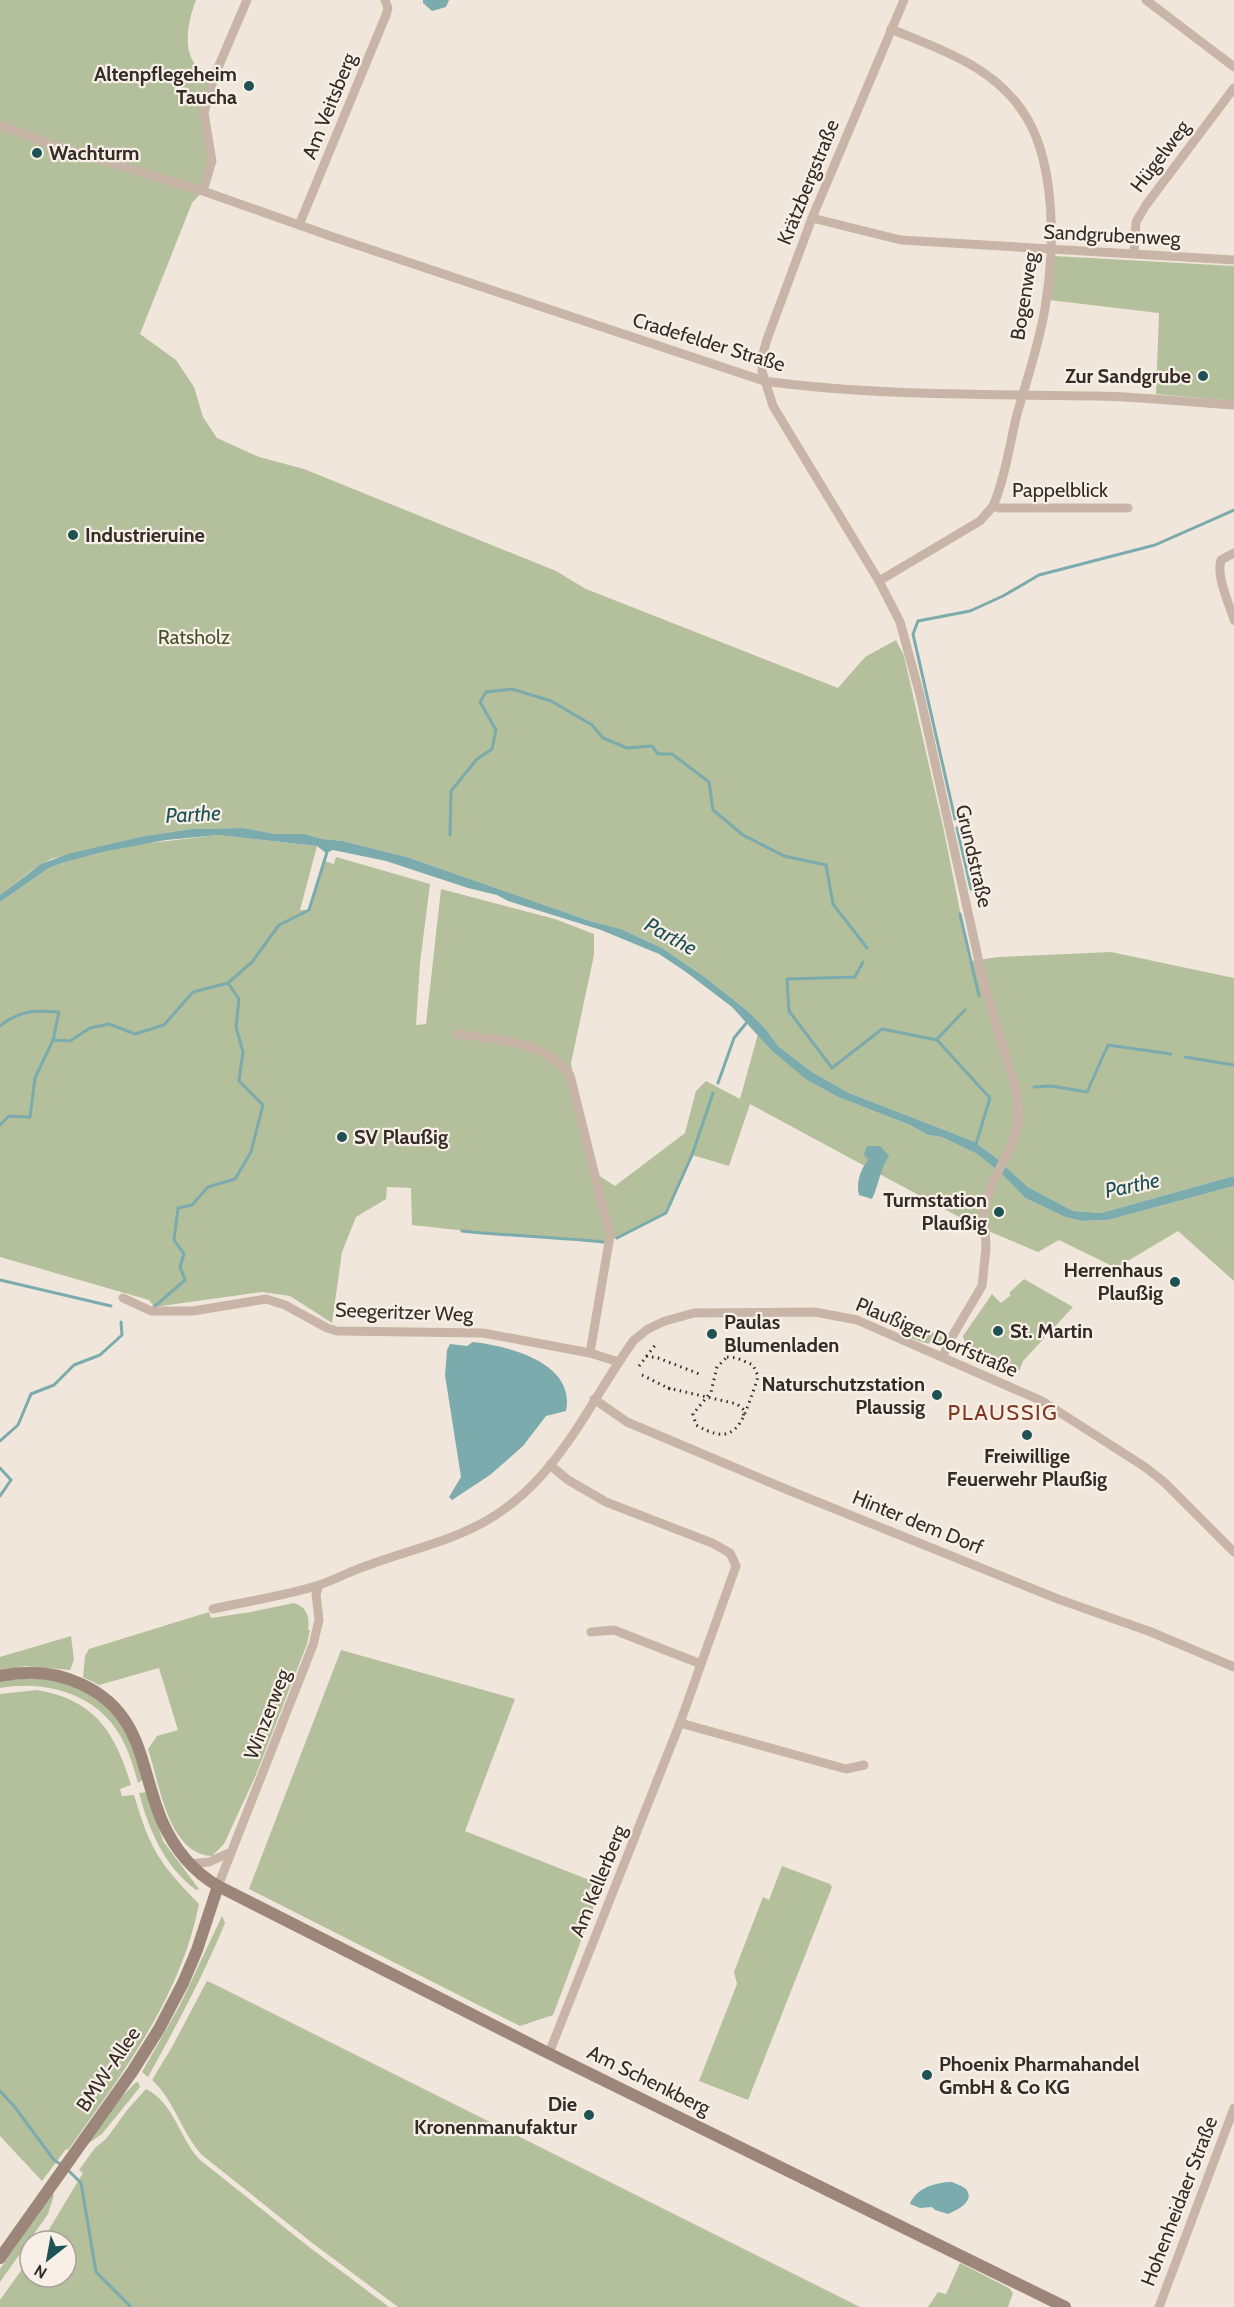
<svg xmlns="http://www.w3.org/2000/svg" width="1234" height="2307" font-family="Cabin,sans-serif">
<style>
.green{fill:#b4bf9b}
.water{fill:#7babad}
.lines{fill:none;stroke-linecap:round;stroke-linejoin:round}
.stream{stroke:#7babad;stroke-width:3}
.street{stroke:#c8b5a7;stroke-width:9}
.secondary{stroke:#9c8579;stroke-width:12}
.rail{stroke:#352b27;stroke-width:3;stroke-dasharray:1.5 4.5;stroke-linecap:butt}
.poi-dot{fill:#1e5255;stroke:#f8f0e7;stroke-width:2}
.labels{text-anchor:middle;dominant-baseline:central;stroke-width:4.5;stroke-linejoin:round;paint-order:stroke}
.poi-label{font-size:20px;font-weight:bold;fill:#352b27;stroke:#f8f0e7;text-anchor:end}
.street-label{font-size:20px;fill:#352b27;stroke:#f8f0e7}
.park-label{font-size:20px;fill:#45522c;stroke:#f8f0e7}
.water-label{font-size:21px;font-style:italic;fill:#1e5255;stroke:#f8f0e7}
.quarter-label{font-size:22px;letter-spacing:1.5px;fill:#813823;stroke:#f8f0e7}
</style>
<rect width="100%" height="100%" fill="#f1e6db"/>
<g class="green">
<path d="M 0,0 L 196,0 C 189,18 181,50 197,66 C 202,70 208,73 214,77 L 204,113 L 212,161 L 203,191 L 192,203 L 140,334 L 176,360 L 194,387 L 203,417 L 217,438 L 259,457 L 304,469 L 556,571 L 586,589 L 838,688 L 865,657 L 896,640 L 904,656 L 944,831 L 970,961 L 999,957 L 1111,952 L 1234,978 L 1234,1176 L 1101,1213 L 1073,1211 L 1028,1187 L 994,1156 L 973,1141 L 849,1093 L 812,1072 L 778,1046 L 765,1028 L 749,1012 L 706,978 L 662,948 L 621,929 L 590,921 L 407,857 L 343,841 L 322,839 L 305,834 L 276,834 L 243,828 L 192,829 L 144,836 L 51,859 L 32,870 L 0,895 Z"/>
<polygon points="1054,256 1234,266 1234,401 1156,394 1159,313 1049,300"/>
<polygon points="218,835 317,846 300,910 309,910 324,861 334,864 336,857 430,884 420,963 416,1025 426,1024 441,889 555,919 594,934 594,955 571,1063 573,1076 598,1175 615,1186 685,1133 696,1091 706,1081 740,1099 758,1034 772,1051 809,1081 838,1097 910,1125 928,1135 942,1137 977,1154 1003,1175 1025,1198 1065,1217 1081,1221 1108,1220 1234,1186 1234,1281 1178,1231 1116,1268 1059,1240 1038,1252 974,1225 750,1104 729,1166 692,1155 666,1213 617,1238 603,1242 563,1238 521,1237 412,1225 411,1188 387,1187 386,1199 356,1217 342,1252 332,1323 290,1296 262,1292 154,1307 149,1300 0,1257 0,902 49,868 62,863 103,852 142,844"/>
<polygon points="1024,1279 1073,1307 1023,1361 1019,1371 966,1346 963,1336 992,1294 1001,1303 1011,1295 1009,1293"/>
<path d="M 919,1325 L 944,1338 C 933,1348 923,1342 910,1338 Z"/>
<path d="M 294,1603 C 307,1607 310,1617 308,1630 L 310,1630 L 307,1644 L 255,1777 L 224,1844 L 212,1856 C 168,1855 159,1781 148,1749 L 157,1736 L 178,1730 L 159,1668 L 99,1685 L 83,1677 L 85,1656 L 89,1649 L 209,1612 L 211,1618 L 251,1612 Z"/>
<polygon points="71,1636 74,1660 70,1670 26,1666 0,1670 0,1657"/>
<polygon points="341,1650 515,1699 465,1831 602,1885 553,2015 520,2026 249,1889"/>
<path d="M 45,1678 C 80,1685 114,1705 129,1739 C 135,1752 139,1766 143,1779 L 138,1783 C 135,1772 132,1762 128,1752 C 108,1698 53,1679 0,1688 L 0,1680 Z"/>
<path d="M 37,1690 C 95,1700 115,1732 131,1785 L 120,1789 L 122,1796 L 134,1795 C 150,1850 160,1864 199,1904 C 181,1997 122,2074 68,2150 L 66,2149 L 42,2181 L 0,2136 L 0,1694 Z"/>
<path d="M 147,1792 L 163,1841 L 199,1889 L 196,1890 C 164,1866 149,1830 139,1793 Z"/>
<polygon points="782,1866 830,1884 832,1887 748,2100 699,2081 737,1984 734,1972 763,1897 769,1900"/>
<path d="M 222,1916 L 225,1923 C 203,1977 176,2026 148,2077 L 142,2072 L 180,2005 Z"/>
<path d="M 207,1981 L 216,1985 L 860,2307 L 398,2307 L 311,2242 L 202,2155 C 181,2132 175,2101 152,2080 L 172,2047 Z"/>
<polygon points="138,2082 140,2087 102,2134 86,2145 115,2104 135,2083"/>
<path d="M 146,2089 C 174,2103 179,2137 199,2159 L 309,2247 L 389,2307 L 0,2307 L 0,2300 L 30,2258 L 30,2277 L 66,2277 L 66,2241 L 42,2241 L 83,2173 L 79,2170 L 95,2148 L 106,2139 L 128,2109 Z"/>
<polygon points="52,2194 54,2195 48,2214 0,2282 0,2269"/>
<polygon points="960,2263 1009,2288 1013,2293 1008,2307 928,2307 938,2292 946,2294"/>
</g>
<g class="water">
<polygon points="423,0 449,0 446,7 432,11 423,3"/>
<polygon points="243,828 276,834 305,834 322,839 343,841 407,857 590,921 621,929 662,948 706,978 749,1012 765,1028 778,1046 812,1072 849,1093 973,1141 994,1156 1028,1187 1073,1211 1101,1213 1234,1176 1234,1186 1108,1220 1081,1221 1065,1217 1025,1198 1003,1175 977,1154 942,1137 928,1135 910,1125 838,1097 807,1080 772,1051 732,1007 686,972 659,954 601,930 508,901 497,895 468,888 386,861 333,850 326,853 317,846 218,835 166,840 103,852 62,863 49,868 0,902 0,895 41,864 68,854 144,836 192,829"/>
<path d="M 867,1146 L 880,1146 L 889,1156 C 880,1168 879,1185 872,1199 L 859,1195 C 856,1183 860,1170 868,1160 L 864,1154 Z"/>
<path d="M 473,1342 C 509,1346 576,1363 566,1411 L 546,1416 L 523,1446 L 490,1475 L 452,1500 L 449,1497 L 461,1477 L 445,1375 L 447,1350 L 450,1344 L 467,1346 Z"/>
<path d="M 952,2182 C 956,2184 963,2186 966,2189 C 976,2201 956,2211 948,2214 L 935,2210 L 932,2207 L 920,2208 L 910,2204 C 916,2188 936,2182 952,2182 Z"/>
</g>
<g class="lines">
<g class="stream">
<polyline points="955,819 913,634 918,621 970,611 1003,596 1039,575 1155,545 1234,510"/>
<polyline points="957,828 971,889"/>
<polyline points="450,835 451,791 477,759 492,749 496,730 480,702 486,692 512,689 551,701 592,725 603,738 627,748 652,746 658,754 672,754 709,782 713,810 743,835 784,856 826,865 833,904 867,948"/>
<polyline points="960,914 979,996"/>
<polyline points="863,962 855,977 787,979 789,1011 832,1068 882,1029 937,1040 990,1098 975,1147"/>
<path d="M 0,1026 C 20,1010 34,1010 59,1012 L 53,1040"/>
<polyline points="937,1039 965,1010"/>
<polyline points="1185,1057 1234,1065"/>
<polyline points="718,1083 734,1038 748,1021"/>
<polyline points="1034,1087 1051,1086 1087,1092 1108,1045 1171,1054"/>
<polyline points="0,1125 9,1116 30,1117 35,1078 53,1040 70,1041 90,1028 109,1024 135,1034 164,1025 193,992 228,983"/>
<path d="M 462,1231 C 509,1236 556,1237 603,1242"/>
<polyline points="617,1238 666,1213 692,1155 713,1093"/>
<polyline points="0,1280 111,1306"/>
<polyline points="154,1307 185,1280 180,1267 184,1254 174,1240 178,1208 192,1205 208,1187 235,1179 251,1152 263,1105 239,1081 243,1052 236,1027 239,999 228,983 252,962 279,925 309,910 328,849"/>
<polyline points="0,1441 18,1425 31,1394 54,1385 74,1365 100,1355 122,1335 121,1322"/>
<polyline points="0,1468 11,1480 0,1496"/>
<polyline points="0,2091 14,2106 54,2160 62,2165"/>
<polyline points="67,2169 81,2183 96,2272 131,2307"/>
</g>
<g class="street">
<polyline points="904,0 812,218 766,342 762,359 762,371 773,406 879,581 900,622 920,695 983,980 1017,1093 1018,1123 1011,1146 993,1182 984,1206 986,1248 982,1286 950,1340 943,1356"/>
<polyline points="1146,0 1234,67"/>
<path d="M 0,125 L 50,144 L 203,191 L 333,237 L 764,381 C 874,396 985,394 1097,396 C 1143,397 1189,402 1234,405"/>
<polyline points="203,191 212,161 204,113 214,77 247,0"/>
<polyline points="812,218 901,240 1234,260"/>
<polyline points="299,225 386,15 388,8 385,0"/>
<polyline points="1134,253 1136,222 1146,205 1234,88"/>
<polyline points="993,506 999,508 1128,508"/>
<path d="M 1234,553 L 1221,560 C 1216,578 1229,602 1234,620"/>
<path d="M 879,581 L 980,521 L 993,506 C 1004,482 1010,444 1016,418 C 1026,382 1039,345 1045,308 C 1055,250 1057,158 1021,109 C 990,65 939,49 891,29"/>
<path d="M 457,1034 C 497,1039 544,1041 570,1075 L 610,1236 L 590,1353"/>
<polyline points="123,1298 151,1311 193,1311 266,1299 285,1305 327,1328 337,1331 483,1333 590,1353 619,1362"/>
<polyline points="594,1399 627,1422 788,1490 1058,1599 1151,1632 1234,1667"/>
<path d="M 213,1609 C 248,1601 285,1596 319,1585 C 335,1580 350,1571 366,1566 C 437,1540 487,1536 541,1476 C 578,1435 602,1384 634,1340 L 648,1329 L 665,1321 L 694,1313 L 815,1312 L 857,1320 L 1042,1401 L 1145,1467 L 1164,1482 L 1234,1552"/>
<polyline points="591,1632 614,1630 701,1664"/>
<polyline points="680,1723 846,1769 864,1765"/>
<polyline points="189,1864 209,1862 231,1852"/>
<polyline points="218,1886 313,1645 319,1620 316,1594 319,1585"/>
<polyline points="549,2053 680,1723 736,1566 730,1553 712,1543 606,1502 568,1480 550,1465"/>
<polyline points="1159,2307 1234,2108"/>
</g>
<g class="secondary">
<path d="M 0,1676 C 28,1670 54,1671 81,1684 C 144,1713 139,1767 162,1821 C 174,1848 192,1871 218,1886 L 544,2051 L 1065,2307"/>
<polyline points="0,2258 132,2072 159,2029 183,1983 197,1950 218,1886"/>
</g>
<g class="rail">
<polyline points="646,1356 658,1358 702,1375"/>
<path d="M 727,1357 L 737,1358 L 753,1365 L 758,1376 C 756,1385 752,1394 749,1403 C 738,1434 727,1443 696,1425 L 693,1414 L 711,1392 L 717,1367 Z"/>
<polyline points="639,1366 656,1344"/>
<polyline points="642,1375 674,1391"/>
<polyline points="668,1388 737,1404 744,1410 743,1419"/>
</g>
</g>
<g class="poi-dot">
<circle cx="249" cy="86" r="6"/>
<circle cx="37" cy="153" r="6"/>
<circle cx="1203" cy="376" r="6"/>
<circle cx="73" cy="535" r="6"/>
<circle cx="342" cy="1137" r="6"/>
<circle cx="999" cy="1212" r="6"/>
<circle cx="1175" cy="1282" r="6"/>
<circle cx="998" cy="1331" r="6"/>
<circle cx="712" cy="1334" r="6"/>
<circle cx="937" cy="1395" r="6"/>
<circle cx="1027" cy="1435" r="6"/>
<circle cx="927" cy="2075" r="6"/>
<circle cx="589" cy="2115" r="6"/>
</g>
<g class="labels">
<g class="poi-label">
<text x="237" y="74">Altenpflegeheim<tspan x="237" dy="23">Taucha</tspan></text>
<text x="49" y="153" text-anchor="start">Wachturm</text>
<text x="1191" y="376">Zur Sandgrube</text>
<text x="85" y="535" text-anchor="start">Industrieruine</text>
<text x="354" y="1137" text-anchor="start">SV Plaußig</text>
<text x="987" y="1200">Turmstation<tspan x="987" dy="23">Plaußig</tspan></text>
<text x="1163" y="1270">Herrenhaus<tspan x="1163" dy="23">Plaußig</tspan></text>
<text x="724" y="1322" text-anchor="start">Paulas<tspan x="724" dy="23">Blumenladen</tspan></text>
<text x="1010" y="1331" text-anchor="start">St. Martin</text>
<text x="925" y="1384">Naturschutzstation<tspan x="925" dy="23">Plaussig</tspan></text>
<text x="1027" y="1456" text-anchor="middle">Freiwillige<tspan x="1027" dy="23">Feuerwehr Plaußig</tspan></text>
<text x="939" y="2064" text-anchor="start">Phoenix Pharmahandel<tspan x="939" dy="23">GmbH &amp; Co KG</tspan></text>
<text x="577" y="2104">Die<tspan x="577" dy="23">Kronenmanufaktur</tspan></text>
</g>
<g class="street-label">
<text transform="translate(329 106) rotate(-68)">Am Veitsberg</text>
<text transform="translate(1160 156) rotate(-53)">Hügelweg</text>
<text transform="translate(808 182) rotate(-68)">Krätzbergstraße</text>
<text transform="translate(1112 235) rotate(3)">Sandgrubenweg</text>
<text transform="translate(1024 296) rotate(-81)">Bogenweg</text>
<text transform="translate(709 342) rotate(17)">Cradefelder Straße</text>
<text x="1060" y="490">Pappelblick</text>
<text transform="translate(974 856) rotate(77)">Grundstraße</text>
<text transform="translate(404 1312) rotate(2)">Seegeritzer Weg</text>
<text transform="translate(937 1337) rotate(23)">Plaußiger Dorfstraße</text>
<text transform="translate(918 1522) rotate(22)">Hinter dem Dorf</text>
<text transform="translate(267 1714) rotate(-69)">Winzerweg</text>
<text transform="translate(598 1881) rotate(-68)">Am Kellerberg</text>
<text transform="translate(108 2069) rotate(-56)">BMW-Allee</text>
<text transform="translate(649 2080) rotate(26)">Am Schenkberg</text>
<text transform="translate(1179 2201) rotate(-69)">Hohenheidaer Straße</text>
</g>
<g class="park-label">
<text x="194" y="637">Ratsholz</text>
</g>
<g class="water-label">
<text transform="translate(193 814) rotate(-3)">Parthe</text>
<text transform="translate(671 936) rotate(29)">Parthe</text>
<text transform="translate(1132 1185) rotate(-12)">Parthe</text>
</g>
<g class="quarter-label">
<text x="1003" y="1412">PLAUSSIG</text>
</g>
</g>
<g transform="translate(48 2259) rotate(211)"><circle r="28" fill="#f8f0e7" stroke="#aaa19a" stroke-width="1.5"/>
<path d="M0-4.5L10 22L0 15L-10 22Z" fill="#1e5255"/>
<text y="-9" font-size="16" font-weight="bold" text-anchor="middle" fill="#352b27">N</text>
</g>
</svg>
